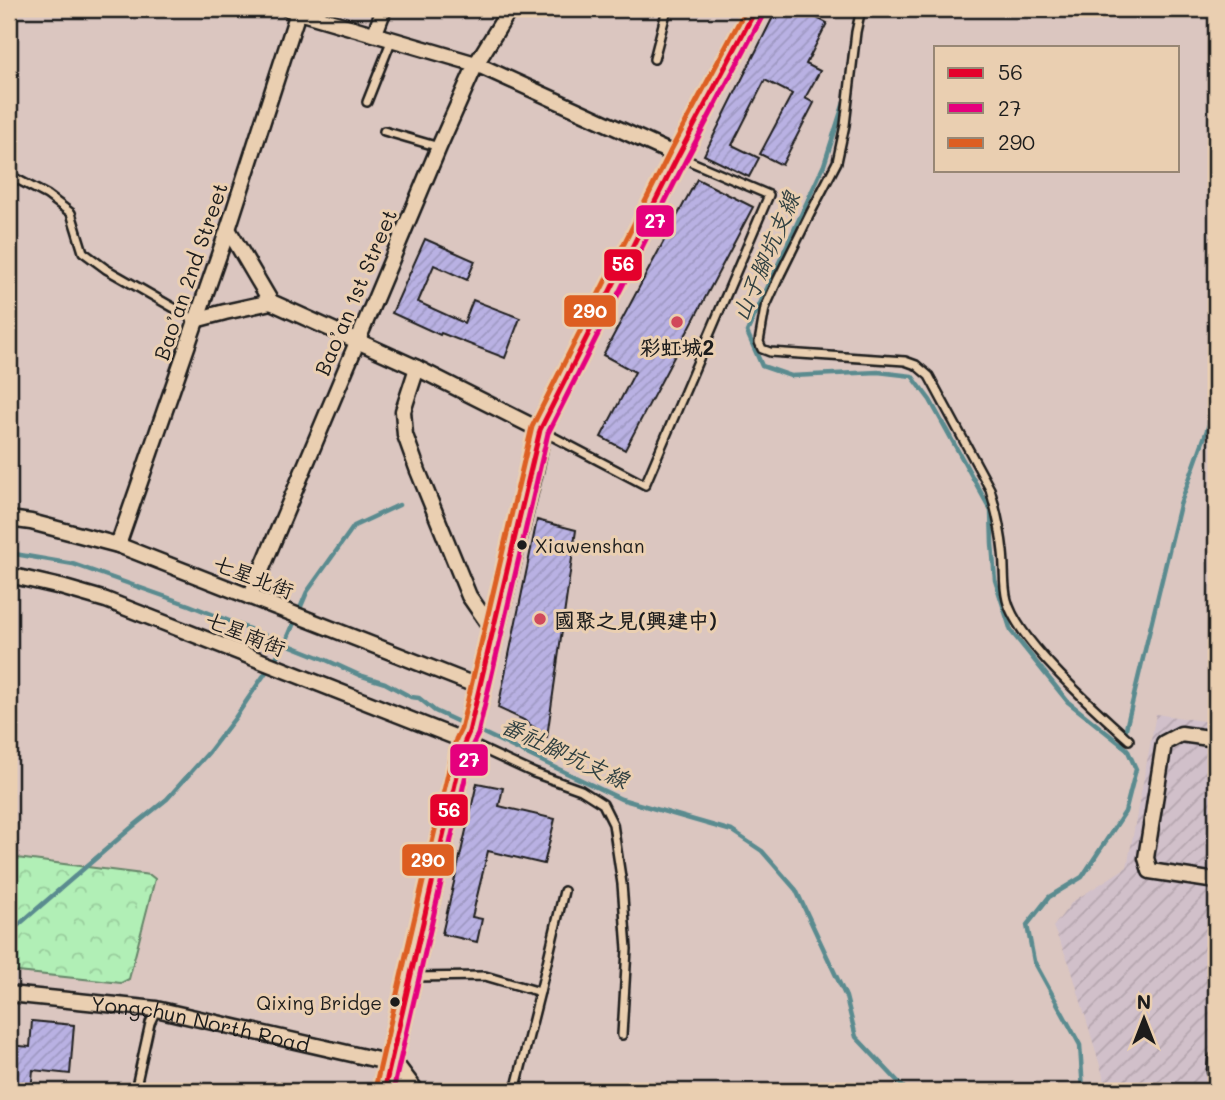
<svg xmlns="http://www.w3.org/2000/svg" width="1225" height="1100" font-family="Mali,'LXGW WenKai TC',sans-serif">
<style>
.industrial{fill:url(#industrial-furrows)}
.park{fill:url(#park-crowns);stroke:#668669;stroke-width:2}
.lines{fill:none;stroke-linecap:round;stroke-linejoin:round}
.stream{stroke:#5a8b8f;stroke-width:4.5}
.building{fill:url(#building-hatch);stroke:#1c1c1c;stroke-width:2}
.lane-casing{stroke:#1c1c1c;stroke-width:12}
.street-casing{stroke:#1c1c1c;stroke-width:19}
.secondary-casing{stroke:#1c1c1c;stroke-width:26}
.lane{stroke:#eacfb1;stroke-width:7}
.street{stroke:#eacfb1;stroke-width:14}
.secondary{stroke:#eacfb1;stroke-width:21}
.bus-1-casing{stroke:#eacfb1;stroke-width:10}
.bus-2-casing{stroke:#eacfb1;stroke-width:10}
.bus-3-casing{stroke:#eacfb1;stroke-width:10}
.bus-1{stroke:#e4002b;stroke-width:5}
.bus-2{stroke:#e5007d;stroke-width:5}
.bus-3{stroke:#dd5e21;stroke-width:5}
.poi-dot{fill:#d1495b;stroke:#eacfb1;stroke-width:2.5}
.bus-dot{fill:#1c1c1c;stroke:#eacfb1;stroke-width:2.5}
.labels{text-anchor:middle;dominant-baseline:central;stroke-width:6;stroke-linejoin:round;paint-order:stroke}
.bus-label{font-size:19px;fill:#1c1c1c;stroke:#eacfb1;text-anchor:start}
.street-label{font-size:21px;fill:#1c1c1c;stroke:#eacfb1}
.poi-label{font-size:21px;font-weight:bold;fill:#1c1c1c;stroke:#eacfb1}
.water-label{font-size:23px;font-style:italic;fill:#314142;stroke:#eacfb1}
.line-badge{stroke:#eacfb1;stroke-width:2.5}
.badge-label{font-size:19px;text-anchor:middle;font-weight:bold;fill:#fff}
</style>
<defs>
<pattern id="industrial-furrows" width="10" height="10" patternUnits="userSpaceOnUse" patternTransform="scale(1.75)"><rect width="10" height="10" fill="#d1c0ca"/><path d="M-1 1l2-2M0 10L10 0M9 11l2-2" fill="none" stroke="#b3a4ad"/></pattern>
<pattern id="park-crowns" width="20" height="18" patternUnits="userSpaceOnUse" patternTransform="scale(1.75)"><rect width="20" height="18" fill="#b1efb6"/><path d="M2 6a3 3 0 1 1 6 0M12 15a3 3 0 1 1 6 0" fill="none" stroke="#98cc9c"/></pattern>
<pattern id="building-hatch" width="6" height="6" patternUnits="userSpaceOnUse" patternTransform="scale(1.75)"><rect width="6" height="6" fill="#b9b1e3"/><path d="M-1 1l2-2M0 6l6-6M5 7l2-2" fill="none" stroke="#9e98c2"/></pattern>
</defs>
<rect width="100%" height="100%" fill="#dbc6c0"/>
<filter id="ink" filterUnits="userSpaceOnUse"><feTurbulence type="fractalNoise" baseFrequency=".0143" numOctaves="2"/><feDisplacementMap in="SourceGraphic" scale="14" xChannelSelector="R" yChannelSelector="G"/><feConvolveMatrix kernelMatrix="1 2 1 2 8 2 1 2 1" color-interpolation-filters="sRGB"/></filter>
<g filter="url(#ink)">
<polygon class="industrial" points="1156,714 1216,723 1216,1091 1113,1091 1107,1089 1070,965 1053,927 1072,902 1127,867"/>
<polygon class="park" points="9,857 150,875 155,879 129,979 121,983 9,971"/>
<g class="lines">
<g class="stream">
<polyline points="846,96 824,165 747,332 762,366 791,376 878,372 912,376 930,400 991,511 992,543 995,580 1011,631 1068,702 1127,749 1136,769 1125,812 1082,877 1049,897 1027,925 1034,961 1080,1045 1083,1091"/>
<polyline points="9,553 73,564 189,605 324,659 359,675 385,683 411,697 419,698 435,711 463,724"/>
<polyline points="475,729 621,799 732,831 762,851 796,890 846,997 856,1037 907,1091"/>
<polyline points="1122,745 1180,505 1216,405"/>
<polyline points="9,933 131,828 167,799 209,752 235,718 285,644 307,592 354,526 399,505"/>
</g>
</g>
<g class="building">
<polygon points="777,9 799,9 827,23 806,64 820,71 805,98 814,103 782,165 760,154 792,94 765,80 732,145 759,158 749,177 704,155"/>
<polygon points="697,179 753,207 625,450 601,437 635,372 603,355"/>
<polygon points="425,239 475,261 467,280 434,265 418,302 464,323 473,300 520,318 505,358 441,333 440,335 392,313"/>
<polygon points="537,520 576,530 547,737 524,720 498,708"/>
<polygon points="477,783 503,788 499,806 555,819 544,864 488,851 472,917 482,919 477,942 442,934"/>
<polygon points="32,1021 74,1025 70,1074 33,1070 31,1091 9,1091 9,1045 30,1047"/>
</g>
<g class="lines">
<defs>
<g id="lane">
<path d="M 861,9 L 856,32 L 845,125 L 837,162 L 811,212 L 778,279 L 765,308 L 759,342 L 762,349 L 770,352 L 905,361 L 916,365 L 929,376 L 990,489 C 996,510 1001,531 1003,552 C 1005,568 1003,585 1007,600 C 1017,641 1096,710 1129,740"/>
<polyline points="654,59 667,9"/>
<polyline points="367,102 392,39"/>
<polyline points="384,131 439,147"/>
<polyline points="9,175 47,195 71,213 83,252 106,269 195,320"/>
<polyline points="544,432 645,485 769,195 680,157"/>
<polyline points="467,742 534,773 581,790 603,804 613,824 622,884 627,949 622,1035"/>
<polyline points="412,977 485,976 540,992"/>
<polyline points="135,1091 150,1023 156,1010"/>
<polyline points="515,1091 540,992 564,891"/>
</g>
<g id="street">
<polyline points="288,9 476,64 678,156"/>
<polyline points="375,33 384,9"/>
<polyline points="228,229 271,302"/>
<polyline points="271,302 417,368 540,430"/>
<polyline points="195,320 225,312 271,302"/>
<polyline points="417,368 403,411 405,435 418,471 469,596 494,632"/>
<polyline points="9,519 31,522 118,545 480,687"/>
<polyline points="118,545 228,229 299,9"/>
<polyline points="9,575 61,587 106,600 465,741"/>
<polyline points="250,597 439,147 476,64 510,9"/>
<polyline points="1216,739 1181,734 1164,743 1146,858 1150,871 1216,881"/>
<path id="s1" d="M 9,994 L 156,1009 L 391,1063"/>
<polyline points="1216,1060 1215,1071 1216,1071"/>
</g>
<g id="secondary">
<polyline points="391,1063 412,1091"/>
<polyline points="384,1091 465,741 469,732 532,469 540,430 678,156 756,9"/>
</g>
</defs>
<use href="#lane" class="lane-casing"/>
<use href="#street" class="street-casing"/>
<use href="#secondary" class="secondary-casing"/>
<use href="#lane" class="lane"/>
<use href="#street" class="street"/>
<use href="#secondary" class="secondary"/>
<defs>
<polyline id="bus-1" points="384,1091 465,741 469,732 540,430 678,156 756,9"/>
<polyline id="bus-2" points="393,1091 473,744 478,734 548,433 686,160 764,13"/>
<polyline id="bus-3" points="375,1089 456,739 461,729 532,427 670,152 746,9"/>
</defs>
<use href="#bus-1" class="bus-1-casing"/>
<use href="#bus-2" class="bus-2-casing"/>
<use href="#bus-3" class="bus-3-casing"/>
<use href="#bus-1" class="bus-1"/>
<use href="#bus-2" class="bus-2"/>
<use href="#bus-3" class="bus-3"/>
</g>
</g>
<g class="poi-dot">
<circle cx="677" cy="322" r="7"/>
<circle cx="540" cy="619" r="7"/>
</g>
<g class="bus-dot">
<circle cx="522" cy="545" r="6"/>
<circle cx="395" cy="1002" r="6"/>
</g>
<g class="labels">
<g class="bus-label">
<text x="535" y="545">Xiawenshan</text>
<text x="382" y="1002" text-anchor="end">Qixing Bridge</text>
</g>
<g class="street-label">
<text transform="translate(190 271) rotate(-71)">Bao’an 2nd Street</text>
<text transform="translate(355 292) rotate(-67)">Bao’an 1st Street</text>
<text transform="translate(254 576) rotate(21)">七星北街</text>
<text transform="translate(246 633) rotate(22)">七星南街</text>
<text stroke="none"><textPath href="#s1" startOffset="194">Yongchun North Road</textPath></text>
</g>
<g class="poi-label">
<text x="677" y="346">彩虹城2</text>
<text x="554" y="619" text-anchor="start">國聚之見(興建中)</text>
</g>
<g class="water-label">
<text transform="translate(765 256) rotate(-67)">山子腳坑支線</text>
<text transform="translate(565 752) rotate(25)">番社腳坑支線</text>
</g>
</g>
<g class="line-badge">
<rect x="635" y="204" width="40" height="34" rx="7" fill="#e5007d"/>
<rect x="603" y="248" width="40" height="34" rx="7" fill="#e4002b"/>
<rect x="563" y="294" width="54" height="34" rx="7" fill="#dd5e21"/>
<rect x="449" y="743" width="40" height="34" rx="7" fill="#e5007d"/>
<rect x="429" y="793" width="40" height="34" rx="7" fill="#e4002b"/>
<rect x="401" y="843" width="54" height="34" rx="7" fill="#dd5e21"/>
</g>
<g class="badge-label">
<text x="655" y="228">27</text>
<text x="623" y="271">56</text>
<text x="590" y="318">290</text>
<text x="469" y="767">27</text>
<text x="449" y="817">56</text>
<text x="428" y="867">290</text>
</g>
<rect width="1225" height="1100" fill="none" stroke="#eacfb1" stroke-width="35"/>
<rect x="18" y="18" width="1190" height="1065" fill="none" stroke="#1c1c1c" stroke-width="2.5" filter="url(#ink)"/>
<rect x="934" y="46" width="245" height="126" fill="#eacfb1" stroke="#988775" stroke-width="2"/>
<rect x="948" y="68" width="35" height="10" fill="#e4002b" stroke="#988775" stroke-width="2"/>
<text x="998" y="80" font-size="21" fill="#1c1c1c">56</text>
<rect x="948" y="103" width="35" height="10" fill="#e5007d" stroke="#988775" stroke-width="2"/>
<text x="998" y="116" font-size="21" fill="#1c1c1c">27</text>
<rect x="948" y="138" width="35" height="10" fill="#dd5e21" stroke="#988775" stroke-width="2"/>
<text x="998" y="150" font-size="21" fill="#1c1c1c">290</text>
<g transform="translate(1144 1019)" stroke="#eacfb1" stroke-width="5" paint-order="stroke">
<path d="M0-5L12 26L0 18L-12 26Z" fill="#1c1c1c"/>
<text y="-10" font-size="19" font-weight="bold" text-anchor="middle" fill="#1c1c1c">N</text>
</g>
</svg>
